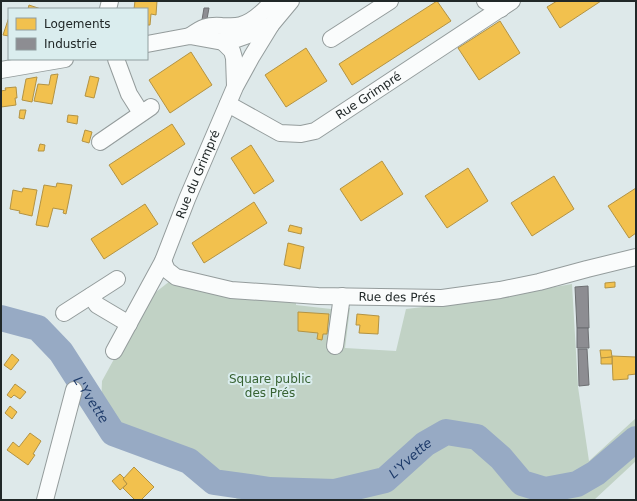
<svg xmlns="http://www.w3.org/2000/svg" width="637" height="501" font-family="'DejaVu Sans',sans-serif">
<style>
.green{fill:#c1d2c5}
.homes{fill:#f2c14e;stroke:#b39343}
.industry{fill:#8d8d92;stroke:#6d6f72}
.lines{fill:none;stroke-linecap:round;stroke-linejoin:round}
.river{stroke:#97aac4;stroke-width:26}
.minor-casing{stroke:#949c9c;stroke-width:18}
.minor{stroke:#fafcfc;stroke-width:16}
.labels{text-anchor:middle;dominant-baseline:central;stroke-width:4;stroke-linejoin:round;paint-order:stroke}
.street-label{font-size:12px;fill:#212828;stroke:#daedee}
.park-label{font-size:12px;fill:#376232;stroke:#daedee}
.water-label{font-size:13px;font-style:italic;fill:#1e3b6a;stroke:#daedee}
</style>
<rect width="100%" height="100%" fill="#dee9ea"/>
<polygon class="green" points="170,281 296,299 296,305 331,309 350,308 345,348 396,351 406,309 473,301 572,284 578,387 589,461 636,418 636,461 594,500 238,500 214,478 188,456 116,429 101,406 102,381 147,299"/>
<g class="homes">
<polygon points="135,1 157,1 156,15 151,14 150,25 147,25 147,9 134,9"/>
<polygon points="437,1 451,21 352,85 339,64"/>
<polygon points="557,1 601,1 560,28 547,7"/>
<polygon points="29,5 41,9 28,9"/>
<polygon points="9,17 9,36 3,35"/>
<polygon points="500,21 520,53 479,80 458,48"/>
<polygon points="306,48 327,81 286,107 265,75"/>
<polygon points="191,52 212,85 170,113 149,80"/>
<polygon points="58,74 52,104 34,101 38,84 49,85 51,75"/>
<polygon points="90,76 99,78 94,98 85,96"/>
<polygon points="37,77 32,102 22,100 26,79"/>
<polygon points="16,87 17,98 15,98 16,105 1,107 1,91 6,90 5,88"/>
<polygon points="20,110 26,110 24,119 19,118"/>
<polygon points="68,115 78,116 77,124 67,122"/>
<polygon points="172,124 185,144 122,185 109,165"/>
<polygon points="85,130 92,132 89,143 82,141"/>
<polygon points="40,144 45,145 44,151 38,151"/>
<polygon points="251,145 274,181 254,194 231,158"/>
<polygon points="382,161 403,194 361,221 340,189"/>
<polygon points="468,168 488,201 447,228 425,196"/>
<polygon points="554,176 574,209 532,236 511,203"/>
<polygon points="57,183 72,185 66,214 63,213 64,210 53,208 48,227 36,225 44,185 56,187"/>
<polygon points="23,188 37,190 32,216 19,213 20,211 10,209 13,190 22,192"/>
<polygon points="636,188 636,233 629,238 608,206"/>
<polygon points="254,202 267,223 204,263 192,243"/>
<polygon points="145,204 158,224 104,259 91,239"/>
<polygon points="290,225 302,228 301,234 288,231"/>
<polygon points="288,243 304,247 300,269 284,265"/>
<polygon points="615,282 615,287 605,288 605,283"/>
<polygon points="298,312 329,314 327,334 323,334 322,340 317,339 318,333 298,331"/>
<polygon points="357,314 379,316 378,334 359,333 360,325 356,325"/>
<polygon points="600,350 611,350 612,357 601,358"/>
<polygon points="12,354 19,360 11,370 4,365"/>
<polygon points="612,356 636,357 636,374 628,375 628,379 613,380"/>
<polygon points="612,357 612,364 601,364 601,358"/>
<polygon points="15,384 26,392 20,399 14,395 11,398 7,395"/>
<polygon points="10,406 17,412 12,419 5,413"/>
<polygon points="30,433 41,441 33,454 35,455 28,465 7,450 13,442 19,447"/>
<polygon points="134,467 154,487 141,500 135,500 123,488 127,484 123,479"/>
<polygon points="120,474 124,478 123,479 127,484 120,490 112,481"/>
</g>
<g class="industry">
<polygon points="204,8 209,8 207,19 202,20"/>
<polygon points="588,286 589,328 577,328 575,287"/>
<polygon points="577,328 588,328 589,348 577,348"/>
<polygon points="578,349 587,349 589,385 579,386"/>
</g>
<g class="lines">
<path class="river" id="s1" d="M 1,318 L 38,328 L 61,352 L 113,433 L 189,461 L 214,482 L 270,490 L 335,492 L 385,480 L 425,444 L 446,432 L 477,437 L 501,458 L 522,483 L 545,490 L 577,484 L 596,473 L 636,439"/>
<defs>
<g id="minor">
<polyline points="485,1 501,9"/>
<polyline points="108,9 110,1"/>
<path d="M 190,36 C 202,27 207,25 222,26 C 228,26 235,27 241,25 C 253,22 265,10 273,1"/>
<polyline points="331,39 390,1"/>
<polyline points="223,42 232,51 234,58 235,86"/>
<polyline points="147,44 190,36 223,42 237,39 254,33 271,25 291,1"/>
<polyline points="116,59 129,94 141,113"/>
<polyline points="1,70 65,59"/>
<path id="s2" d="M 228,104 L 280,133 L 301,134 L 315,131 L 512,1"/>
<polyline points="100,142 151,107"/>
<path id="s3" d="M 163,261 L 167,270 L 176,277 L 231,290 L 318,296 L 442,298 L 500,290 L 539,282 L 587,269 L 636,257"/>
<polyline points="91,296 97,305 129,324"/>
<polyline points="64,313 117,279"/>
<polyline points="335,346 342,296"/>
<path id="s4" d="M 114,351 L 163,261 L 187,199 L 235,87 L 252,56 L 271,25"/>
<polyline points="45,500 74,390"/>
</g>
</defs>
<use href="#minor" class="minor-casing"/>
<use href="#minor" class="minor"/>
</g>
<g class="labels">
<g class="street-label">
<text stroke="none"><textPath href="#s2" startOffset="159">Rue Grimpré</textPath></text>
<text stroke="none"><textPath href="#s4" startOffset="196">Rue du Grimpré</textPath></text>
<text stroke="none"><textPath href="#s3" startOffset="244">Rue des Prés</textPath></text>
</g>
<g class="park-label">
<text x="270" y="379">Square public<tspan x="270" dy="14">des Prés</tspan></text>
</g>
<g class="water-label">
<text stroke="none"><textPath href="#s1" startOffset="128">L'Yvette</textPath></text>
<text stroke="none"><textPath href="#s1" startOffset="488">L'Yvette</textPath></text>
</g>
</g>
<rect width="637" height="501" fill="none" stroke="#212828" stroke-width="4"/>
<rect x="8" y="8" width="140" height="52" fill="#daedee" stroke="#909e9f"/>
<rect x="16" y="18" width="20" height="12" fill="#f2c14e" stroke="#909e9f"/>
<text x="44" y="28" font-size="12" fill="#212828">Logements</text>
<rect x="16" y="38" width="20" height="12" fill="#8d8d92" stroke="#909e9f"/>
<text x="44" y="48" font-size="12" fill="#212828">Industrie</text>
</svg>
